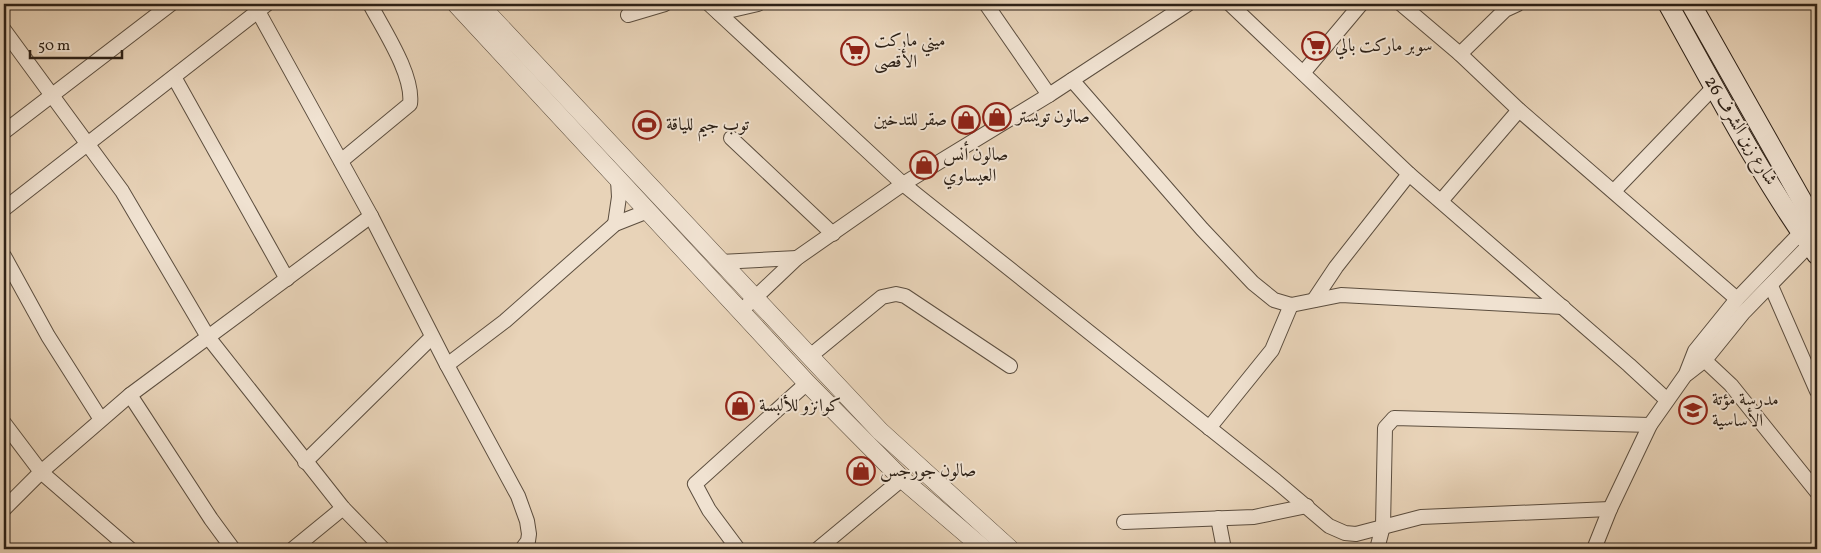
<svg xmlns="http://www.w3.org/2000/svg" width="1821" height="553" font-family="Vollkorn,Amiri,serif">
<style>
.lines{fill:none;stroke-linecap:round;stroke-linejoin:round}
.minor-casing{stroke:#5c4e3f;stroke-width:16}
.tertiary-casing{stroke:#5c4e3f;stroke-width:19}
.secondary-casing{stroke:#2d2117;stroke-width:21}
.minor{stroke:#f0e2d1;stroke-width:14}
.tertiary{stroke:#f0e2d1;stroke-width:18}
.secondary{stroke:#f0e2d1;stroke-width:19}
.labels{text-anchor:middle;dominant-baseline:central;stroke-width:4;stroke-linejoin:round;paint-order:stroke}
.poi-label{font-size:18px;fill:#2d2117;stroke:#f0e2d1;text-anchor:start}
.street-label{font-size:18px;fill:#2d2117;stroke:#f0e2d1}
</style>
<rect width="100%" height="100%" fill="#e8d3b8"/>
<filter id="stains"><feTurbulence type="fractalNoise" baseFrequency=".004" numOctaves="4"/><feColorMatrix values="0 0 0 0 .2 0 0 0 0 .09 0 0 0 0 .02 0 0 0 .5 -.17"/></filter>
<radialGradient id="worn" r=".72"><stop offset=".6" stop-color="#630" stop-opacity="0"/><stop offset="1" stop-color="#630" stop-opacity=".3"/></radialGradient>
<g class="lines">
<defs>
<g id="minor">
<polyline points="254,4 371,216 447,365 518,496 527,521 529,534 528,541 522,549"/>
<polyline points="709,4 903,184 1276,481 1329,526 1345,533 1356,534 1421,517 1610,509"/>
<polyline points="986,4 1049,95"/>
<polyline points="1230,4 1409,174 1629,365 1667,400"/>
<polyline points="1401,4 1460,54 1519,110 1737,299"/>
<polyline points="719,13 758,4"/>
<polyline points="628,15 665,4"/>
<polyline points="4,30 122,191 208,337 343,508 383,549"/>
<polyline points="1460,54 1505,10 1518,4"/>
<polyline points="1303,73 1361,4"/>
<polyline points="174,77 287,279"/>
<polyline points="1072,80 1202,229 1253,283 1274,300 1291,305 1341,295 1563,307"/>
<polyline points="4,132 171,4"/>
<polyline points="731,138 833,234"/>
<path d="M 341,161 L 410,104 C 414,75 383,29 370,4"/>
<polyline points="1614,191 1714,87"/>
<polyline points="1441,201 1519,110"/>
<polyline points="4,209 267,4"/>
<polyline points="615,224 619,197 618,180"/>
<polyline points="4,256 48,336 100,418"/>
<polyline points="720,262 797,258"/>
<polyline points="1771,286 1817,391"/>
<polyline points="1314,300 1336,267 1409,174"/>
<polyline points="740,312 797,258 903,184 1049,95 1188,4"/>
<polyline points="1699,355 1731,385 1817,492"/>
<polyline points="809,357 882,297 896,294 905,296 1010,366"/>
<polyline points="447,365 505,321 615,224 648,211"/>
<polyline points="1687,374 1705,360 1743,313 1817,237"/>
<polyline points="130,395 211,519 233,549"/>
<polyline points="4,423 41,472 130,549"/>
<polyline points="1209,428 1272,350 1291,305"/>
<polyline points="305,462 432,337"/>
<polyline points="4,509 41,472 130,395 371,216"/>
<polyline points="1218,518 1224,549"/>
<polyline points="1124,522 1254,517 1307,506"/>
<polyline points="293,549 343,508"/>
<polyline points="738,549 709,510 695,484 807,383"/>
<polyline points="818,549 902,479"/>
<polyline points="1377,549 1383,526 1385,428 1394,418 1650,425"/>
<polyline points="1594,549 1610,509 1650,425 1686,374 1695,351 1737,299 1807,226"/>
</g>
<g id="tertiary">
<polyline points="456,4 807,383 902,479 984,549"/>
<polyline points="479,4 880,431 1010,549"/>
</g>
<g id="secondary">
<path d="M 1668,4 C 1715,88 1760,176 1817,255"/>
<polyline points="1691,4 1817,227"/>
</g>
</defs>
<use href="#minor" class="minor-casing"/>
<use href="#tertiary" class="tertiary-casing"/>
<use href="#secondary" class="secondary-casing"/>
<use href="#minor" class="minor"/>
<use href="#tertiary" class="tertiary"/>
<use href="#secondary" class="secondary"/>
</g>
<defs>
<symbol id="supermarket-ring" viewBox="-11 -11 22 22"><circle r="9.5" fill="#f0e2d1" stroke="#8f2418" stroke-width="1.5"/><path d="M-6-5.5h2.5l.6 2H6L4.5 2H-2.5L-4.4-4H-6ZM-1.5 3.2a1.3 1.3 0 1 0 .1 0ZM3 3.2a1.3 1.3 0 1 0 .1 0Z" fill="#8f2418"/></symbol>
<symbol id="shop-ring" viewBox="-11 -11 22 22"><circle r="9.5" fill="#f0e2d1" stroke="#8f2418" stroke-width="1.5"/><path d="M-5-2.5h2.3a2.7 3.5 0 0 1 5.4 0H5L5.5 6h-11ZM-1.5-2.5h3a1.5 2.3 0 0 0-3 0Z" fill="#8f2418"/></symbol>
<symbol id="stadium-ring" viewBox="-11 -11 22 22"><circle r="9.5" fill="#f0e2d1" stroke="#8f2418" stroke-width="1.5"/><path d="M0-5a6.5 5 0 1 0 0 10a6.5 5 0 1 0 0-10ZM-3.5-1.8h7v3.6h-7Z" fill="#8f2418"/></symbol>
<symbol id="school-ring" viewBox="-11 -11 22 22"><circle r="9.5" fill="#f0e2d1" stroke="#8f2418" stroke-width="1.5"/><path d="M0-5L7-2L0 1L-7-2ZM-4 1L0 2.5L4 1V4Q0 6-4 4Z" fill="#8f2418"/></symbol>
</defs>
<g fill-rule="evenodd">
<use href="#supermarket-ring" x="1300" y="30" width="32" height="32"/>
<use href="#supermarket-ring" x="839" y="35" width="32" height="32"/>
<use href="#shop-ring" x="981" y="101" width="32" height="32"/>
<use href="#shop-ring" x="950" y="104" width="32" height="32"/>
<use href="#stadium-ring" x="631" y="109" width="32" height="32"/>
<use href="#shop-ring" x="908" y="149" width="32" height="32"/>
<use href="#shop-ring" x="724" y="390" width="32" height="32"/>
<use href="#school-ring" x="1677" y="394" width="32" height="32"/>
<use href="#shop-ring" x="845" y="455" width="32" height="32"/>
</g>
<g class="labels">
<g class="poi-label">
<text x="874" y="41">ميني ماركت<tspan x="874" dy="21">الأقصى</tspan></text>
<text x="1335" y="46">سوبر ماركت بالي</text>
<text x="1016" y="117">صالون تويستر</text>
<text x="947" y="120" text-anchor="end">صقر للتدخين</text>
<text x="666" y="125">توب جيم للياقة</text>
<text x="943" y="155">صالون أنس<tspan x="943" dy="21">العيساوي</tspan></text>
<text x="1712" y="400">مدرسة مؤتة<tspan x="1712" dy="21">الأساسية</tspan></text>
<text x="759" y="406">كوانزو للألبسة</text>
<text x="880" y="471">صالون جورجس</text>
</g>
<g class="street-label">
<text transform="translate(1740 131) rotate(59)">شارع زين الشرف 26</text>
</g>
</g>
<rect width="1821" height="553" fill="none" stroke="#e8d3b8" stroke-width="20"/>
<rect x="5" y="5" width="1811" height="543" fill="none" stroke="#2d2117" stroke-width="2.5"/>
<rect x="10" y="10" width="1801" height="533" fill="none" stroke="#2d2117"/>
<path d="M30 50v8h92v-8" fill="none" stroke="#2d2117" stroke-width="2.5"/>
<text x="38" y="50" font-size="15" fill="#2d2117" stroke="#f0e2d1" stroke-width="4" paint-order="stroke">50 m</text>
<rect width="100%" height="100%" filter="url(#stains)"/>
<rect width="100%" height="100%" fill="url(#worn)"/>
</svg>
